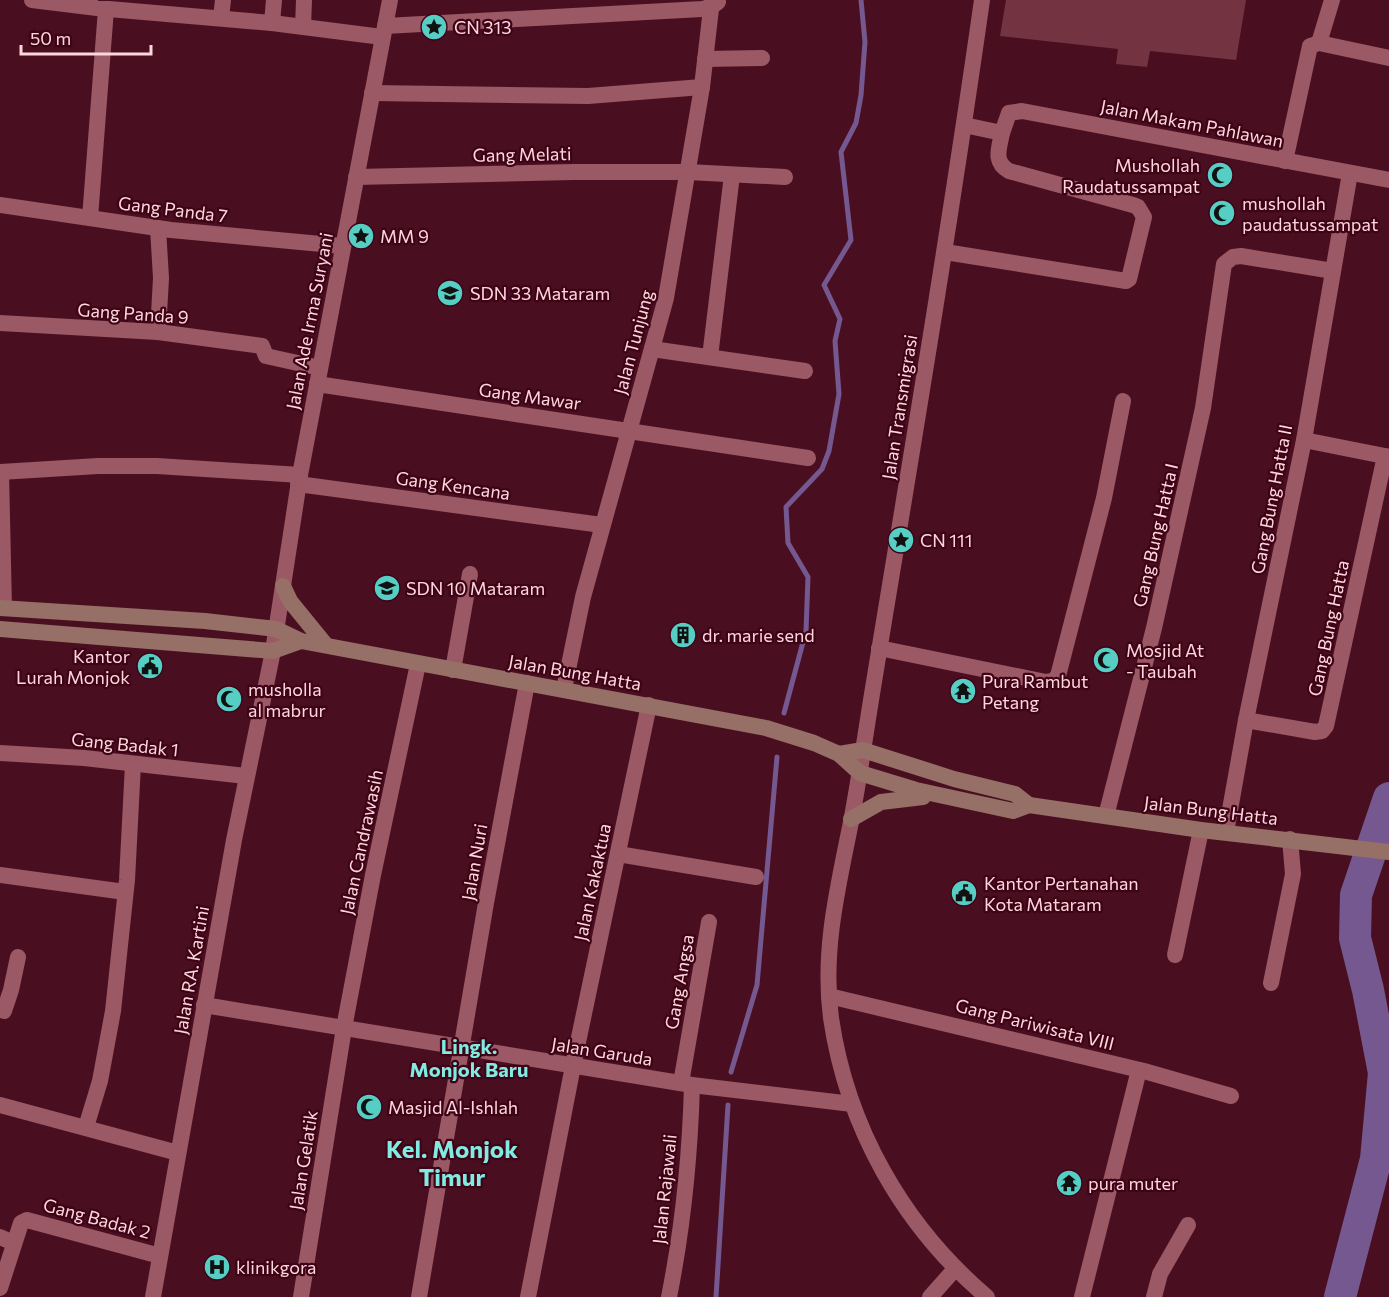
<svg xmlns="http://www.w3.org/2000/svg" width="1389" height="1297" font-family="Commissioner,sans-serif">
<style>
.green{fill:#733341}
.lines{fill:none;stroke-linecap:round;stroke-linejoin:round}
.stream{stroke:#765890;stroke-width:5}
.river{stroke:#765890;stroke-width:32}
.minor{stroke:#9b5865;stroke-width:16}
.tertiary{stroke:#9b5865;stroke-width:16}
.secondary{stroke:#967066;stroke-width:16}
.labels{text-anchor:middle;dominant-baseline:central;stroke-width:4.5;stroke-linejoin:round;paint-order:stroke}
.poi-label{font-size:18px;fill:#fed7dc;stroke:#3e0316;text-anchor:start}
.street-label{font-size:18px;fill:#fed7dc;stroke:#3e0316}
.neighbourhood-label{font-size:20px;font-weight:bold;fill:#81ebe1;stroke:#3e0316}
.district-label{font-size:24px;font-weight:bold;fill:#81ebe1;stroke:#3e0316}
</style>
<rect width="100%" height="100%" fill="#490f20"/>
<polygon class="green" points="1006,0 1246,0 1236,60 1150,51 1147,67 1116,64 1118,49 1000,36"/>
<g class="lines">
<g class="stream">
<polyline points="784,713 806,631 808,577 788,543 786,507 822,469 829,451 839,394 835,341 840,319 824,285 851,240 841,152 856,123 861,95 865,42 861,0"/>
<polyline points="731,1072 757,985 777,757"/>
<polyline points="716,1297 728,1105"/>
</g>
<polyline class="river" points="1340,1297 1376,1159 1384,1073 1368,990 1355,938 1356,895 1389,798"/>
<g class="minor">
<polyline points="32,0 97,8 272,23 382,37"/>
<polyline points="221,18 223,0"/>
<polyline points="272,23 274,0"/>
<polyline points="385,26 702,9 711,7 718,2"/>
<polyline points="303,27 304,0"/>
<polyline points="1319,43 1332,0"/>
<polyline points="705,59 762,58"/>
<polyline points="372,93 588,96 702,87"/>
<polyline points="1002,133 1009,113 1022,111 1389,180"/>
<polyline points="1285,161 1310,46 1319,43 1389,58"/>
<polyline points="356,177 573,172 688,172 785,177"/>
<polyline points="0,205 171,230 343,246"/>
<polyline points="90,218 106,9"/>
<path d="M 945,252 L 1126,281 L 1129,279 L 1144,217 L 1138,207 L 1133,205 L 1009,171 C 993,162 999,149 1002,133 L 964,125"/>
<polyline points="0,323 158,332 262,346 266,356 320,368"/>
<polyline points="158,332 161,278 158,228"/>
<polyline points="652,349 805,371"/>
<polyline points="710,357 732,175"/>
<polyline points="317,384 808,458"/>
<polyline points="1304,440 1389,457"/>
<polyline points="0,472 98,466 157,466 300,475"/>
<polyline points="1,472 4,608"/>
<polyline points="298,484 602,525"/>
<polyline points="879,648 1046,682 1053,681 1058,676 1104,498 1123,401"/>
<polyline points="453,670 470,574"/>
<polyline points="564,689 583,597 666,298 702,87 712,0"/>
<polyline points="1246,720 1315,732 1322,731 1326,726 1385,456"/>
<polyline points="0,753 84,758 246,776"/>
<polyline points="1106,816 1154,628 1203,408 1224,264 1233,257 1241,256 1333,271"/>
<polyline points="1226,832 1246,720 1304,440 1350,173"/>
<polyline points="618,854 756,877"/>
<polyline points="0,875 125,892"/>
<polyline points="1175,955 1201,830"/>
<polyline points="1271,983 1293,874 1290,839"/>
<polyline points="829,996 1144,1071 1231,1096"/>
<polyline points="204,1005 692,1085 852,1104"/>
<polyline points="4,1011 11,990 18,957"/>
<polyline points="681,1083 709,922"/>
<polyline points="0,1105 178,1153"/>
<polyline points="86,1127 100,1081 113,1011 127,880 133,764"/>
<polyline points="0,1237 14,1243"/>
<polyline points="0,1288 21,1223 27,1220 160,1256"/>
<polyline points="301,1297 344,1028 373,875 418,664"/>
<polyline points="419,1297 486,903 527,683"/>
<polyline points="528,1297 573,1066 649,705"/>
<path d="M 669,1297 C 683,1227 690,1157 692,1085"/>
<polyline points="930,1297 955,1269"/>
<polyline points="1082,1297 1139,1070"/>
<polyline points="1154,1297 1160,1274 1188,1225"/>
</g>
<g class="tertiary">
<path d="M 982,0 C 949,232 910,463 872,694 C 865,737 859,780 851,822 C 838,887 822,951 831,1018 C 847,1127 903,1226 987,1297"/>
<polyline points="153,1297 234,840 273,651 300,475 390,0"/>
</g>
<g class="secondary">
<polyline points="283,586 290,601 325,644"/>
<polyline points="0,608 205,621 276,629 301,641 766,728 814,743 839,754 860,773 916,790 1013,811 1029,805 1201,830 1389,852"/>
<polyline points="0,629 273,651 301,641"/>
<polyline points="839,754 863,750 954,779 1015,794 1029,805"/>
<polyline points="851,819 881,802 923,797"/>
</g>
</g>
<defs>
<symbol id="sight-disc" viewBox="-11 -11 22 22"><circle r="9.5" fill="#56cec4" stroke="#3e0316"/><path d="M0-6L1.8-2.2L6-1.7L2.9 1.2L3.7 5.4L0 3.3L-3.7 5.4L-2.9 1.2L-6-1.7L-1.8-2.2Z" fill="#111"/></symbol>
<symbol id="mosque-disc" viewBox="-11 -11 22 22"><circle r="9.5" fill="#56cec4" stroke="#3e0316"/><path d="M3.5-4.9A6 6 0 1 0 3.5 4.9A5 5 0 1 1 3.5-4.9Z" fill="#111"/></symbol>
<symbol id="school-disc" viewBox="-11 -11 22 22"><circle r="9.5" fill="#56cec4" stroke="#3e0316"/><path d="M0-5L7-2L0 1L-7-2ZM-4 1L0 2.5L4 1V4Q0 6-4 4Z" fill="#111"/></symbol>
<symbol id="building-disc" viewBox="-11 -11 22 22"><circle r="9.5" fill="#56cec4" stroke="#3e0316"/><path d="M-4-6H4V6H1V3H-1V6H-4ZM-2.5-4.3h1.7v1.8h-1.7ZM.8-4.3h1.7v1.8H.8ZM-2.5-1h1.7V.8h-1.7ZM.8-1h1.7V.8H.8Z" fill="#111"/></symbol>
<symbol id="civic-disc" viewBox="-11 -11 22 22"><circle r="9.5" fill="#56cec4" stroke="#3e0316"/><path d="M-.6-6.5H3V-4.5H.6V-3L4-1V1h2V6H-6V1h2V-1L-.6-3ZM-1.2 2.5V6h2.4V2.5Z" fill="#111"/></symbol>
<symbol id="temple-disc" viewBox="-11 -11 22 22"><circle r="9.5" fill="#56cec4" stroke="#3e0316"/><path d="M0-6L5-2H3V0L6.5 2.5H4V6H1.5V3h-3V6H-4V2.5H-6.5L-3 0V-2H-5Z" fill="#111"/></symbol>
<symbol id="hospital-disc" viewBox="-11 -11 22 22"><circle r="9.5" fill="#56cec4" stroke="#3e0316"/><path d="M-5-5h3v3.5h4V-5h3V5h-3V1.5h-4V5h-3Z" fill="#111"/></symbol>
</defs>
<g fill-rule="evenodd">
<use href="#sight-disc" x="419" y="12" width="30" height="30"/>
<use href="#mosque-disc" x="1205" y="160" width="30" height="30"/>
<use href="#mosque-disc" x="1207" y="198" width="30" height="30"/>
<use href="#sight-disc" x="346" y="221" width="30" height="30"/>
<use href="#school-disc" x="435" y="278" width="30" height="30"/>
<use href="#sight-disc" x="886" y="525" width="30" height="30"/>
<use href="#school-disc" x="372" y="573" width="30" height="30"/>
<use href="#building-disc" x="668" y="620" width="30" height="30"/>
<use href="#mosque-disc" x="1091" y="645" width="30" height="30"/>
<use href="#civic-disc" x="135" y="651" width="30" height="30"/>
<use href="#temple-disc" x="948" y="676" width="30" height="30"/>
<use href="#mosque-disc" x="214" y="684" width="30" height="30"/>
<use href="#civic-disc" x="949" y="878" width="30" height="30"/>
<use href="#mosque-disc" x="354" y="1092" width="30" height="30"/>
<use href="#temple-disc" x="1054" y="1168" width="30" height="30"/>
<use href="#hospital-disc" x="202" y="1252" width="30" height="30"/>
</g>
<g class="labels">
<g class="poi-label">
<text x="454" y="27">CN 313</text>
<text x="1200" y="165" text-anchor="end">Mushollah<tspan x="1200" dy="21">Raudatussampat</tspan></text>
<text x="1242" y="203">mushollah<tspan x="1242" dy="21">paudatussampat</tspan></text>
<text x="380" y="236">MM 9</text>
<text x="470" y="293">SDN 33 Mataram</text>
<text x="920" y="540">CN 111</text>
<text x="406" y="588">SDN 10 Mataram</text>
<text x="702" y="635">dr. marie send</text>
<text x="1126" y="650">Mosjid At<tspan x="1126" dy="21">- Taubah</tspan></text>
<text x="130" y="656" text-anchor="end">Kantor<tspan x="130" dy="21">Lurah Monjok</tspan></text>
<text x="982" y="681">Pura Rambut<tspan x="982" dy="21">Petang</tspan></text>
<text x="248" y="689">musholla<tspan x="248" dy="21">al mabrur</tspan></text>
<text x="984" y="883">Kantor Pertanahan<tspan x="984" dy="21">Kota Mataram</tspan></text>
<text x="388" y="1107">Masjid Al-Ishlah</text>
<text x="1088" y="1183">pura muter</text>
<text x="236" y="1267">klinikgora</text>
</g>
<g class="street-label">
<text transform="translate(1192 123) rotate(11)">Jalan Makam Pahlawan</text>
<text transform="translate(522 154) rotate(-1)">Gang Melati</text>
<text transform="translate(173 209) rotate(7)">Gang Panda 7</text>
<text transform="translate(133 313) rotate(4)">Gang Panda 9</text>
<text transform="translate(309 321) rotate(-79)">Jalan Ade Irma Suryani</text>
<text transform="translate(633 342) rotate(-75)">Jalan Tunjung</text>
<text transform="translate(530 396) rotate(8)">Gang Mawar</text>
<text transform="translate(899 407) rotate(-81)">Jalan Transmigrasi</text>
<text transform="translate(453 485) rotate(8)">Gang Kencana</text>
<text transform="translate(1271 499) rotate(-79)">Gang Bung Hatta II</text>
<text transform="translate(1155 535) rotate(-77)">Gang Bung Hatta I</text>
<text transform="translate(1328 628) rotate(-78)">Gang Bung Hatta</text>
<text transform="translate(575 672) rotate(10)">Jalan Bung Hatta</text>
<text transform="translate(125 744) rotate(6)">Gang Badak 1</text>
<text transform="translate(1211 810) rotate(7)">Jalan Bung Hatta</text>
<text transform="translate(361 842) rotate(-78)">Jalan Candrawasih</text>
<text transform="translate(474 862) rotate(-80)">Jalan Nuri</text>
<text transform="translate(592 882) rotate(-78)">Jalan Kakaktua</text>
<text transform="translate(191 970) rotate(-80)">Jalan RA. Kartini</text>
<text transform="translate(679 982) rotate(-80)">Gang Angsa</text>
<text transform="translate(1035 1024) rotate(14)">Gang Pariwisata VIII</text>
<text transform="translate(602 1051) rotate(9)">Jalan Garuda</text>
<text transform="translate(303 1160) rotate(-81)">Jalan Gelatik</text>
<text transform="translate(664 1189) rotate(-84)">Jalan Rajawali</text>
<text transform="translate(97 1218) rotate(15)">Gang Badak 2</text>
</g>
<g class="neighbourhood-label">
<text x="469" y="1046">Lingk.<tspan x="469" dy="23">Monjok Baru</tspan></text>
</g>
<g class="district-label">
<text x="452" y="1148">Kel. Monjok<tspan x="452" dy="28">Timur</tspan></text>
</g>
</g>
<path d="M21 45v9h130v-9" fill="none" stroke="#fed7dc" stroke-width="3"/>
<text x="30" y="45" font-size="18" fill="#fed7dc" stroke="#3e0316" stroke-width="4.5" paint-order="stroke">50 m</text>
</svg>
